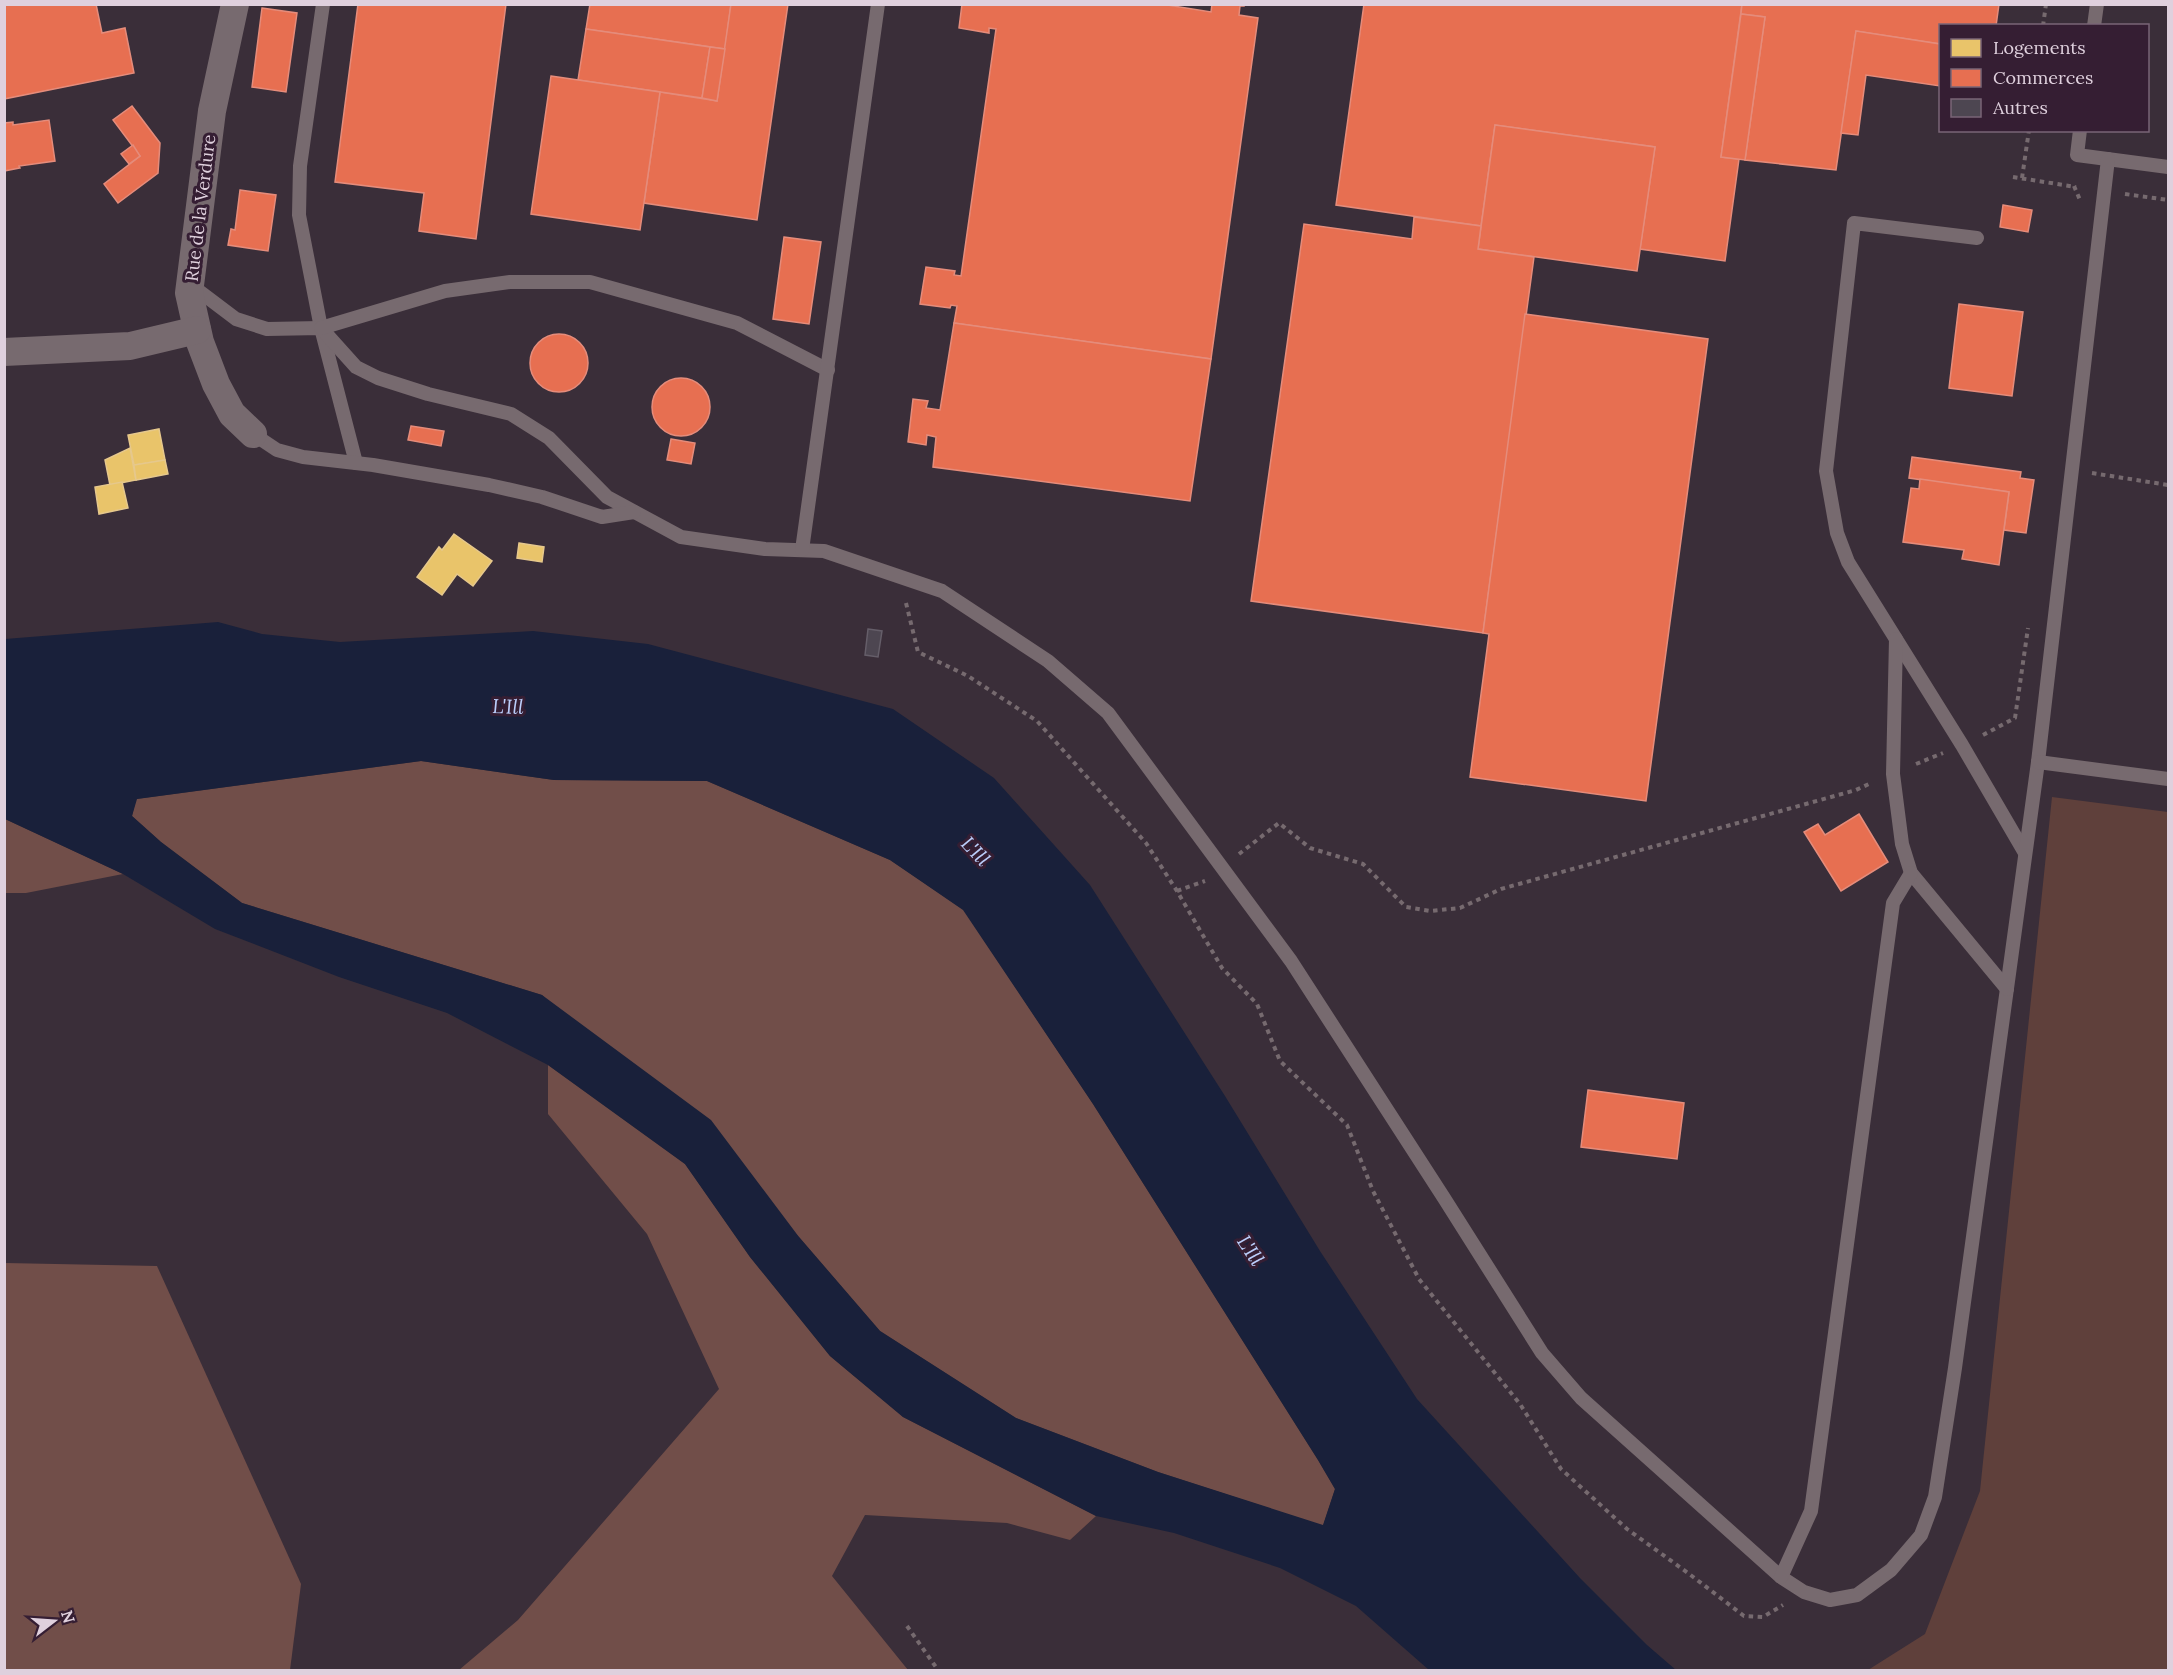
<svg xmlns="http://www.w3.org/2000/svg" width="2173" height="1675" font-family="Lora,serif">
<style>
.green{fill:#5f403b}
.forest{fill:#714e49}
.water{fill:#19203a;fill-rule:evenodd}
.homes{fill:#e9c46a;stroke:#e6c88c;stroke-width:1.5}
.shops{fill:#e76f51;stroke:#e58c7b;stroke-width:1.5}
.building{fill:#4d4651;stroke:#655e69;stroke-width:1.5}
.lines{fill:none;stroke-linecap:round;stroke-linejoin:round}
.path{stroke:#766a6f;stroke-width:4;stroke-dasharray:4.5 4.5;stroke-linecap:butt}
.service{stroke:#776a6f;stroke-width:14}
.minor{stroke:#776a6f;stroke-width:28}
.labels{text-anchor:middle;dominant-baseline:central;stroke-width:6;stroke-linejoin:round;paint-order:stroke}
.street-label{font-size:18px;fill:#dfd0dd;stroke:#351e33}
.water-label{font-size:20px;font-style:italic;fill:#bbcefb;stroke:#351e33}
</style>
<rect width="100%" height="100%" fill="#3a2e39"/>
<polygon class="green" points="2052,797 2168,812 2168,1670 1868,1670 1925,1634 1980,1491"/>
<g class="forest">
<polygon points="421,761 554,780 707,781 890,860 964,910 1093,1104 1318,1460 1335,1489 1323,1526 1158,1472 1016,1418 880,1331 799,1237 542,995 242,903 161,842 132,816 136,799"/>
<polygon points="5,819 123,874 26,893 5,893"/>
<polygon points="548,1065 685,1164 750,1257 830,1356 903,1417 1096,1516 1070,1540 1007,1523 865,1515 832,1576 908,1670 459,1670 518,1620 719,1389 647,1234 548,1114"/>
<polygon points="5,1263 157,1266 301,1584 290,1670 5,1670"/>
</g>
<path class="water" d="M 218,622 L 262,634 L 340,642 L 533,631 L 648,644 L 893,709 L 994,778 L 1090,885 L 1225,1096 L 1320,1251 L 1417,1399 L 1580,1578 L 1647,1645 L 1676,1670 L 1429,1670 L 1356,1606 L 1280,1568 L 1174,1533 L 1096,1516 L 903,1417 L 830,1356 L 750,1257 L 685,1164 L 548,1065 L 447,1013 L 339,977 L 215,929 L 123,874 L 5,819 L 5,639 ZM 421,761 L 554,780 L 707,781 L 890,860 L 963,910 L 1093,1104 L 1318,1460 L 1335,1489 L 1323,1525 L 1158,1472 L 1016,1418 L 880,1331 L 799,1237 L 711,1120 L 542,995 L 242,903 L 161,842 L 132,816 L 137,799 Z"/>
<g class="homes">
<polygon points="159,429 165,460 134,465 128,435"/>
<polygon points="130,448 136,480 110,485 105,460"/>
<polygon points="165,460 168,474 136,480 134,465"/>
<polygon points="122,482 128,508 99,514 95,487"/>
<polygon points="454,534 492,561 473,586 457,574 442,595 417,577 439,547 442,550"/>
<polygon points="519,543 544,547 542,562 517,558"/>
</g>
<g class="shops">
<polygon points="4,4 96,4 102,33 125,28 134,73 4,99"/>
<polygon points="358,4 506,4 476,239 419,231 424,193 335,182"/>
<polygon points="590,4 731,4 725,49 586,29"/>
<polygon points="731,4 788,4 757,220 644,203 660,92 717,101"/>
<polygon points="962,4 1161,4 1211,12 1212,4 1244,4 1244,6 1240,6 1239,15 1258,18 1211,359 954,323 957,306 951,305 950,308 920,304 926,267 955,271 954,275 961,276 996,29 989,28 989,33 959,28"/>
<polygon points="1364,4 1742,4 1721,157 1739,159 1725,261 1640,249 1655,147 1495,125 1481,226 1336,205"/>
<polygon points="1742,4 1999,4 1996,26 1940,26 1940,44 1856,31 1836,170 1745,160 1765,17 1741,14"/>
<polygon points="262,8 297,13 286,92 252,87"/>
<polygon points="1741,14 1765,17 1745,160 1721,157"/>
<polygon points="586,29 710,47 702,98 578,80"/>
<polygon points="1856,31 1940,44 1940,86 1866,75 1858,135 1841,133"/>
<polygon points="710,47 725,49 717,101 702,98"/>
<polygon points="551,76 660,92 640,230 531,214"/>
<polygon points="132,106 160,143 158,173 118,203 104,184 140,156 113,120"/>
<polygon points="49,120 55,161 19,166 20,168 4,171 4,123 13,122 13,125"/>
<polygon points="1495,125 1655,147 1637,271 1478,249"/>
<polygon points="133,145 140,156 129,164 121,154"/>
<polygon points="240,190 276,195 268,251 228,245 231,229 235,230"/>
<polygon points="2003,205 2032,210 2028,232 2000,227"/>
<polygon points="1414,217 1481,226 1478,249 1534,257 1483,633 1251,601 1304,224 1412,239"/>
<polygon points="784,237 821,242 809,324 773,319"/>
<polygon points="1959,304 2023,312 2012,396 1949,388"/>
<polygon points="1525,314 1708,339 1646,801 1470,777 1489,634 1483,633"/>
<polygon points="954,323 1211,359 1190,501 933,467 936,437 927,435 926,445 908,442 913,399 928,401 926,408 940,410"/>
<circle cx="559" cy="363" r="29"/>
<circle cx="681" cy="407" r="29"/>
<polygon points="411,426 444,431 441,446 408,440"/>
<polygon points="671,439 695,443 691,464 667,460"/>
<polygon points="1912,457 2021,472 2020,478 2034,480 2026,533 2004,530 2009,492 1909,478"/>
<polygon points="1920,479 2009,492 1999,565 1962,559 1964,550 1903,542 1911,488 1919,489"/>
<polygon points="1859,814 1888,862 1841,891 1804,832 1818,824 1825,835"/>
<polygon points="1588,1090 1684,1103 1677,1159 1581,1147"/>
</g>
<polygon class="building" points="868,629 882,631 878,657 865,655"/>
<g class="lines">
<g class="path">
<polyline points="2043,26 2046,4"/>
<polyline points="2013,177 2076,187"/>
<polyline points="2022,178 2029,130"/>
<polyline points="2074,186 2080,200"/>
<polyline points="2125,194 2168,200"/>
<polyline points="2092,473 2168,485"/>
<polyline points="906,603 918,652 968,676 1037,721 1146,843 1177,891 1222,968 1257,1004 1280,1061 1347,1125 1373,1191 1419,1279 1520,1404 1561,1469 1627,1529 1688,1573 1744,1616 1763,1617 1783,1605"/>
<polyline points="1983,735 2015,718 2028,628"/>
<polyline points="1916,764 1943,753"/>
<polyline points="1239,854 1279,823 1310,848 1363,864 1406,907 1430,911 1460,908 1501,889 1856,790 1871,783"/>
<polyline points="1177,891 1205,881"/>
<polyline points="907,1626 938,1670"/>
</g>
<g class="service">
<polyline points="323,4 300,166 299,215 321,328 356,463"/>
<polyline points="2094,26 2097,4"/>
<polyline points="2080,130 2077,155 2168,167"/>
<polyline points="1977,238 1854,223 1826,471 1837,533 1848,562 1962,745 2025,853"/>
<polyline points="191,285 236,319 267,329 321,328 356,367 378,378 428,394 511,414 549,438 607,497 681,537 765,549 824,551 942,591 1048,661 1108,713 1291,961 1444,1198 1542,1353 1581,1398 1781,1577 1804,1592 1830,1600 1857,1595 1891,1570 1921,1535 1935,1497 1955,1368 2038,762 2108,159"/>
<polyline points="321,328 445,291 510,282 590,282 737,323 828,370"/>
<polyline points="253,434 277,450 303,457 373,465 489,485 542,497 602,517 634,512"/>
<polyline points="802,550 878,4"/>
<polyline points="1896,639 1893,774 1902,844 1911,873 2007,989"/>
<polyline points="2038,762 2168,779"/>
<polyline points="1781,1577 1811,1511 1893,903 1911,873"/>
</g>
<g class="minor">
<polyline points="235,4 212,111 189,293 200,342 216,384 232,414 253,434"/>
<polyline points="4,352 130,346 197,330"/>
</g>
</g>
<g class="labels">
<g class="street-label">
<text transform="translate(200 208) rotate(-83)">Rue de la Verdure</text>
</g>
<g class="water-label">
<text transform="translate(508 706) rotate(2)">L'Ill</text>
<text transform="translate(976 851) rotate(47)">L'Ill</text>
<text transform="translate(1251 1250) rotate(57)">L'Ill</text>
</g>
</g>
<rect width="2173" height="1675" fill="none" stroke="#dfd0dd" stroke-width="12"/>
<rect x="1939" y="24" width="210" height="108" fill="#351e33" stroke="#796577" stroke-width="1.5"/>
<rect x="1951" y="39" width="30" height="18" fill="#e9c46a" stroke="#796577" stroke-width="1.5"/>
<text x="1993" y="54" font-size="18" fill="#dfd0dd">Logements</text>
<rect x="1951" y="69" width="30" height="18" fill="#e76f51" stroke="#796577" stroke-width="1.5"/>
<text x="1993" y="84" font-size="18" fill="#dfd0dd">Commerces</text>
<rect x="1951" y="99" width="30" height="18" fill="#4d4651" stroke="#796577" stroke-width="1.5"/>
<text x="1993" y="114" font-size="18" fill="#dfd0dd">Autres</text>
<g transform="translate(54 1621) rotate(73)" stroke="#351e33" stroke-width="4.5" paint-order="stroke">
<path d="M0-4.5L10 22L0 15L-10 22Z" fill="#dfd0dd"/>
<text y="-9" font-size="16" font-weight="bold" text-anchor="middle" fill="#dfd0dd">N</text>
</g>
</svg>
